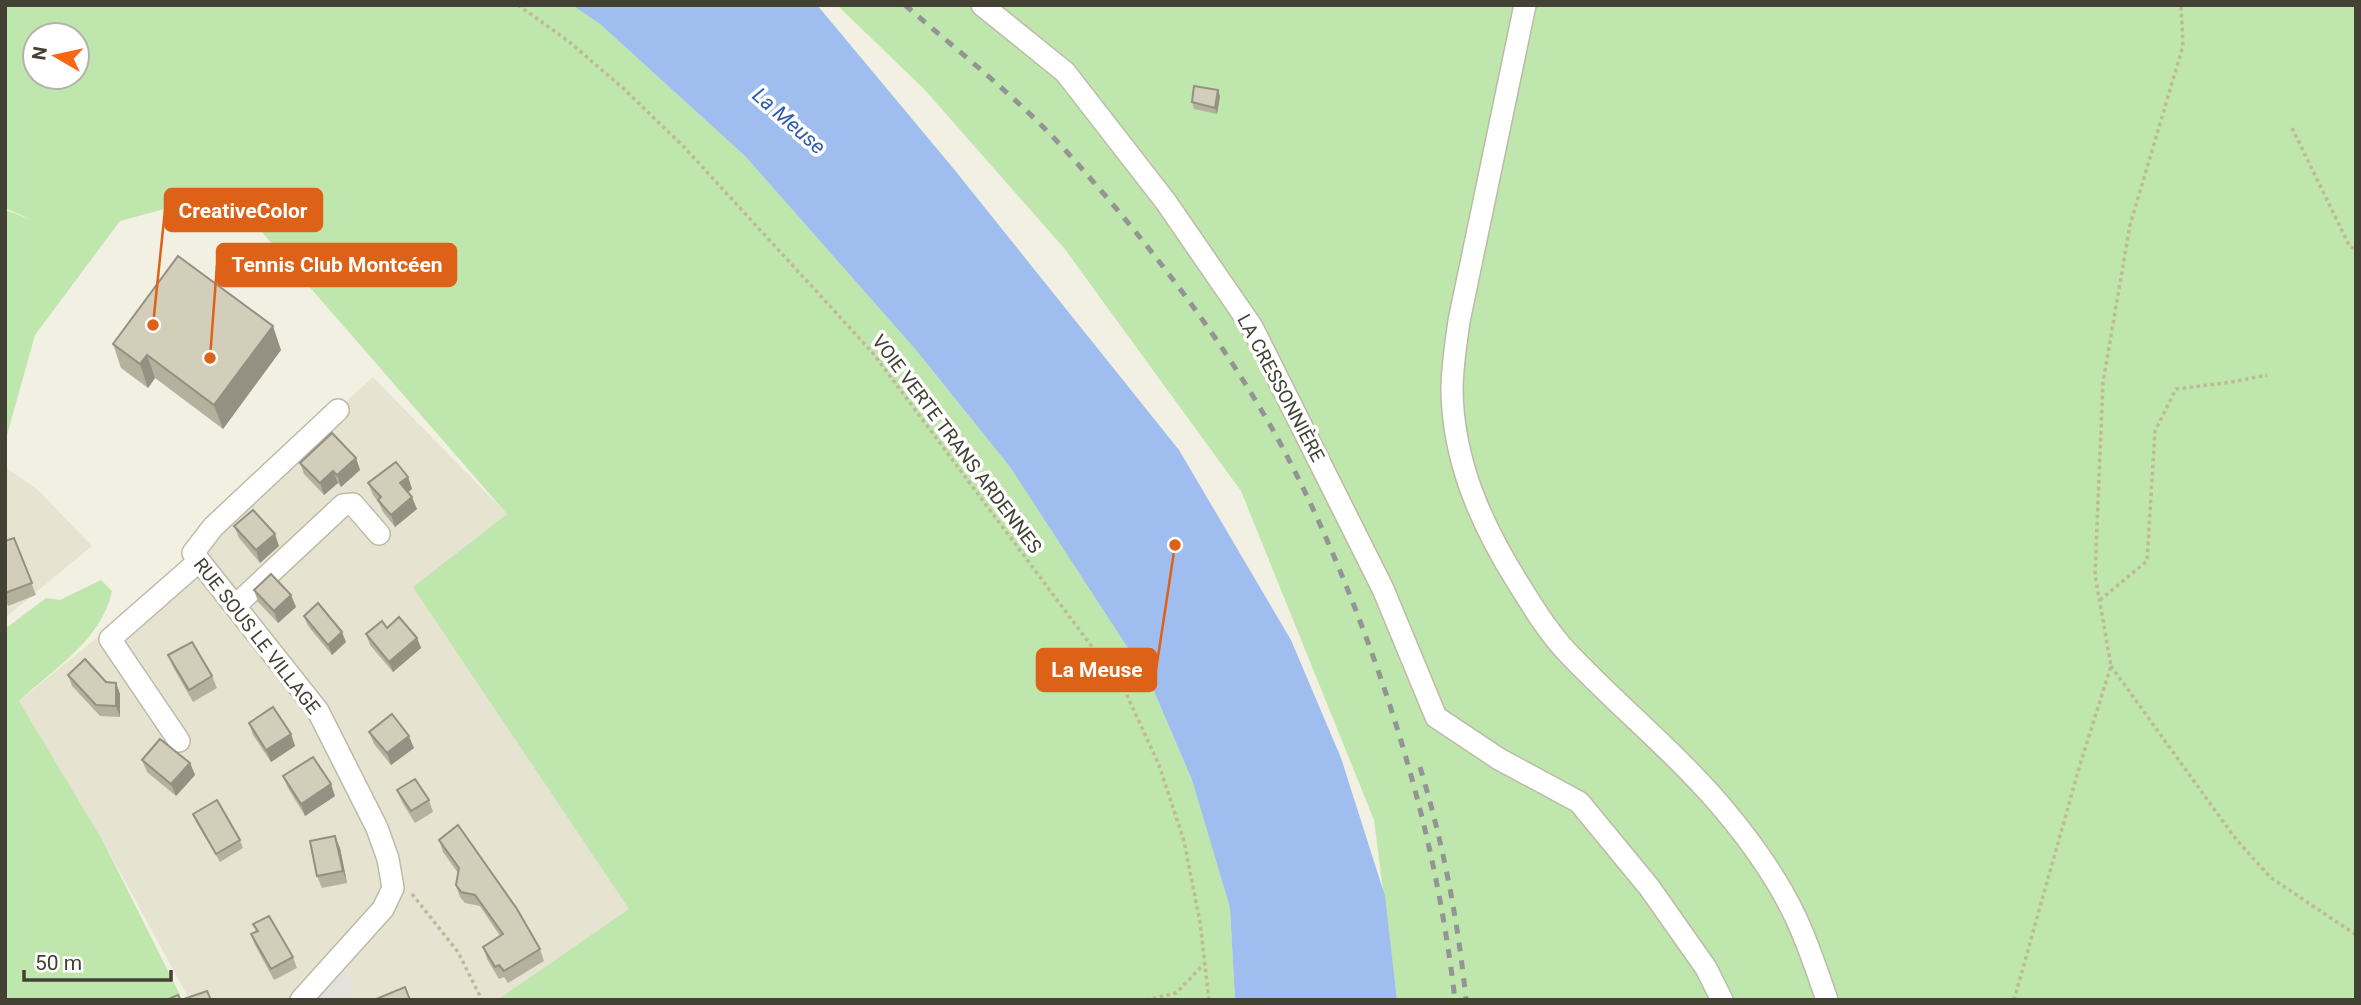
<svg xmlns="http://www.w3.org/2000/svg" width="2361" height="1005" font-family="Roboto,sans-serif">
<style>
.residential{fill:#e6e4d1}
.green{fill:#bfe6ac;fill-rule:evenodd}
.parking{fill:#e2e1dc}
.water{fill:#9fbdef}
.lines{fill:none;stroke-linecap:round;stroke-linejoin:round}
.minor-casing{stroke:#bdbaa6;stroke-width:24}
.path{stroke:#bfb997;stroke-width:3.5;stroke-dasharray:3.5 3.5;stroke-linecap:butt}
.minor{stroke:#fff;stroke-width:21}
.rail{stroke:#949494;stroke-width:5;stroke-dasharray:9 9;stroke-linecap:butt}
.wall{fill:#b5b19f}
.shaded-wall{fill:#949082}
.building{fill:#d3ceb9;stroke:#949082;stroke-width:2}
.labels{text-anchor:middle;dominant-baseline:central;stroke-width:7;stroke-linejoin:round;paint-order:stroke}
.street-label{font-size:19px;fill:#434134;stroke:#fff}
.water-label{font-size:21px;font-style:italic;fill:#2e5cae;stroke:#fff}
.leader{fill:none;stroke:#de6118;stroke-width:2.5}
.callout-dot{fill:#de6118;stroke:#fff;stroke-width:2.5}
.callout{fill:#de6118;stroke:#de6118;stroke-width:2.5}
.callout-label{font-size:21px;text-anchor:middle;font-weight:bold;fill:#fff}
</style>
<rect width="100%" height="100%" fill="#f2f0e3"/>
<g class="residential">
<polygon points="373,377 507,514 414,587 630,909 497,1000 179,1000 188,997 103,841 19,701 188,564 188,545"/>
<polygon points="5,467 38,490 92,546 5,618"/>
</g>
<g class="green">
<path d="M 5,5 L 572,5 L 600,24 L 745,156 L 916,350 L 1010,467 L 1150,682 L 1192,780 L 1230,908 L 1235,1000 L 497,1000 L 629,909 L 413,587 L 507,514 L 227,192 L 120,221 L 35,335 L 5,442 L 5,210 L 32,220 L 5,208 ZM 35,35 L 77,35 L 77,77 L 35,77 Z"/>
<polygon points="837,5 2356,5 2356,1000 1397,1000 1374,820 1241,491 1064,248 924,89"/>
<path d="M 101,580 L 112,591 C 102,640 53,669 19,701 L 103,841 L 180,995 L 162,1000 L 5,1000 L 5,629 L 46,598 L 60,600 Z"/>
</g>
<polygon class="parking" points="334,963 357,986 343,1000 301,1000"/>
<polygon class="water" points="572,5 817,5 953,168 1179,450 1291,640 1341,758 1385,896 1397,1000 1235,1000 1230,908 1192,780 1150,682 1010,467 916,350 745,156 600,24"/>
<g class="lines">
<defs>
<g id="minor">
<polyline points="982,5 1065,72 1166,202 1252,327 1383,589 1436,717 1499,759 1579,802 1649,887 1706,968 1722,1000"/>
<path d="M 1525,5 L 1459,321 C 1456,344 1452,367 1452,390 C 1453,461 1481,524 1518,583 C 1533,607 1548,632 1567,652 C 1617,705 1674,751 1721,806 C 1749,839 1776,876 1795,916 C 1808,943 1817,971 1827,1000"/>
<polyline points="235,606 343,505 353,504 379,534"/>
<polyline points="179,741 110,639 199,561"/>
<polyline points="301,1000 383,909 393,888 388,859 377,828 318,711 193,553 213,527 338,410"/>
</g>
</defs>
<use href="#minor" class="minor-casing"/>
<g class="path">
<polyline points="518,5 567,40 624,89 685,148 872,352 1125,691 1159,765 1184,841 1200,922 1209,1000"/>
<polyline points="2292,128 2350,247 2356,249"/>
<polyline points="2100,600 2147,561 2155,431 2176,389 2232,382 2267,375"/>
<polyline points="2111,666 2235,838 2270,877 2356,935"/>
<polyline points="412,894 458,952 482,1000"/>
<polyline points="1146,1000 1176,993 1205,963"/>
<polyline points="2014,1000 2079,768 2111,666 2095,575 2103,382 2130,225 2183,46 2181,5"/>
</g>
<use href="#minor" class="minor"/>
<g class="rail">
<path d="M 905,5 C 959,52 1017,97 1066,151 C 1142,235 1212,325 1269,423 C 1302,481 1329,542 1353,603 C 1404,733 1439,861 1455,1000"/>
<path d="M 1420,767 C 1443,843 1458,920 1466,1000"/>
</g>
</g>
<g class="wall">
<polygon points="1220,96 1217,114 1194,109 1192,102"/>
<polygon points="113,344 281,350 223,429 155,378 148,388 121,368"/>
<polygon points="356,458 360,470 341,487 338,483 324,495 304,474 300,463"/>
<polygon points="408,477 412,489 408,492 417,509 395,527 383,512 379,503 373,495 368,483"/>
<polygon points="234,526 279,546 260,563 239,538"/>
<polygon points="14,538 36,595 8,606 5,598 5,541"/>
<polygon points="254,590 296,607 278,623 258,602"/>
<polygon points="304,616 346,642 332,655 308,626"/>
<polygon points="387,628 417,638 421,648 393,672 370,645 366,634"/>
<polygon points="168,655 212,676 217,688 193,702 173,667"/>
<polygon points="68,675 116,683 120,694 120,717 100,716 72,686"/>
<polygon points="249,723 291,734 295,746 271,762 253,735"/>
<polygon points="369,732 414,748 391,765 374,744"/>
<polygon points="142,760 190,763 195,775 176,796 147,772"/>
<polygon points="283,776 335,796 305,816 288,788"/>
<polygon points="397,790 429,800 433,812 415,823 402,802"/>
<polygon points="193,814 240,840 243,848 220,862 196,822"/>
<polygon points="439,840 540,949 544,961 508,983 504,977 499,979 487,959 483,947 500,936 480,906 465,903 460,897 456,885 458,873 443,852"/>
<polygon points="340,848 347,883 322,888 317,876"/>
<polygon points="253,924 293,957 297,968 274,980 255,945 251,934 256,932"/>
</g>
<g class="shaded-wall">
<polygon points="1218,90 1220,96 1217,114 1215,108"/>
<polygon points="273,326 281,350 223,429 214,405"/>
<polygon points="147,355 155,378 148,388 140,364"/>
<polygon points="356,458 360,470 341,487 337,475"/>
<polygon points="333,471 338,483 324,495 320,483"/>
<polygon points="408,477 412,489 405,495 400,483"/>
<polygon points="412,497 417,509 395,527 391,515"/>
<polygon points="275,534 279,546 260,563 256,550"/>
<polygon points="291,595 296,607 278,623 274,611"/>
<polygon points="342,632 346,642 332,655 328,645"/>
<polygon points="417,638 421,648 393,672 389,662"/>
<polygon points="116,683 120,694 120,717 116,706"/>
<polygon points="291,734 295,746 271,762 266,750"/>
<polygon points="409,736 414,748 391,765 387,753"/>
<polygon points="190,763 195,775 176,796 171,784"/>
<polygon points="331,784 335,796 305,816 301,804"/>
<polygon points="335,836 340,848 347,883 343,871"/>
</g>
<g class="building">
<polygon points="1194,86 1218,90 1215,108 1192,102"/>
<polygon points="178,256 273,326 214,405 147,355 140,364 113,344"/>
<polygon points="332,433 356,458 337,475 333,471 320,483 300,463"/>
<polygon points="396,462 408,477 400,483 412,497 391,515 378,500 381,497 368,483"/>
<polygon points="253,510 275,534 256,550 234,526"/>
<polygon points="14,538 32,583 5,593 5,541"/>
<polygon points="271,574 291,595 274,611 254,590"/>
<polygon points="318,603 342,632 328,645 304,616"/>
<polygon points="399,617 417,638 389,662 366,634 382,621 387,628"/>
<polygon points="192,642 212,676 189,690 168,655"/>
<polygon points="85,659 106,682 116,683 116,706 96,705 68,675"/>
<polygon points="273,707 291,734 266,750 249,723"/>
<polygon points="392,714 409,736 387,753 369,732"/>
<polygon points="160,739 190,763 171,784 142,760"/>
<polygon points="313,757 331,784 301,804 283,776"/>
<polygon points="415,779 429,800 411,811 397,790"/>
<polygon points="217,800 240,840 216,854 193,814"/>
<polygon points="458,825 517,909 540,949 504,971 499,965 495,967 483,947 503,934 475,895 461,892 456,885 459,868 439,840"/>
<polygon points="335,836 343,871 317,876 310,841"/>
<polygon points="269,916 293,957 271,969 251,934 258,931 253,924"/>
<polygon points="405,987 410,1000 377,1000 376,999"/>
<polygon points="207,991 211,1000 181,1000"/>
<polygon points="178,995 181,1000 166,1000"/>
</g>
<g class="labels">
<g class="street-label">
<text transform="translate(1281 388) rotate(62)">LA CRESSONNIÈRE</text>
<text transform="translate(957 444) rotate(53)">VOIE VERTE TRANS ARDENNES</text>
<text transform="translate(257 636) rotate(52)">RUE SOUS LE VILLAGE</text>
</g>
<g class="water-label">
<text transform="translate(789 121) rotate(41)">La Meuse</text>
</g>
</g>
<path class="leader" d="M153 325L165 210M210 358L217 265M1175 545L1156 670"/>
<g class="callout-dot">
<circle cx="153" cy="325" r="7"/>
<circle cx="210" cy="358" r="7"/>
<circle cx="1175" cy="545" r="7"/>
</g>
<g class="callout">
<rect x="165" y="189" width="157" height="42" rx="7"/>
<rect x="217" y="244" width="239" height="42" rx="7"/>
<rect x="1037" y="649" width="119" height="42" rx="7"/>
</g>
<g class="callout-label">
<text x="243" y="218">CreativeColor</text>
<text x="337" y="272">Tennis Club Montcéen</text>
<text x="1097" y="677">La Meuse</text>
</g>
<rect width="2361" height="1005" fill="none" stroke="#434134" stroke-width="14"/>
<g transform="translate(56 56) rotate(279)"><circle r="33" fill="#ffffff" stroke="#b4b3ae" stroke-width="2"/>
<path d="M0-5L12 26L0 18L-12 26Z" fill="#f96713"/>
<text y="-10" font-size="19" font-weight="bold" text-anchor="middle" fill="#434134">N</text>
</g>
<path d="M24 970v10h147v-10" fill="none" stroke="#434134" stroke-width="3.5"/>
<text x="35" y="970" font-size="21" fill="#434134" stroke="#ffffff" stroke-width="5" paint-order="stroke">50 m</text>
</svg>
